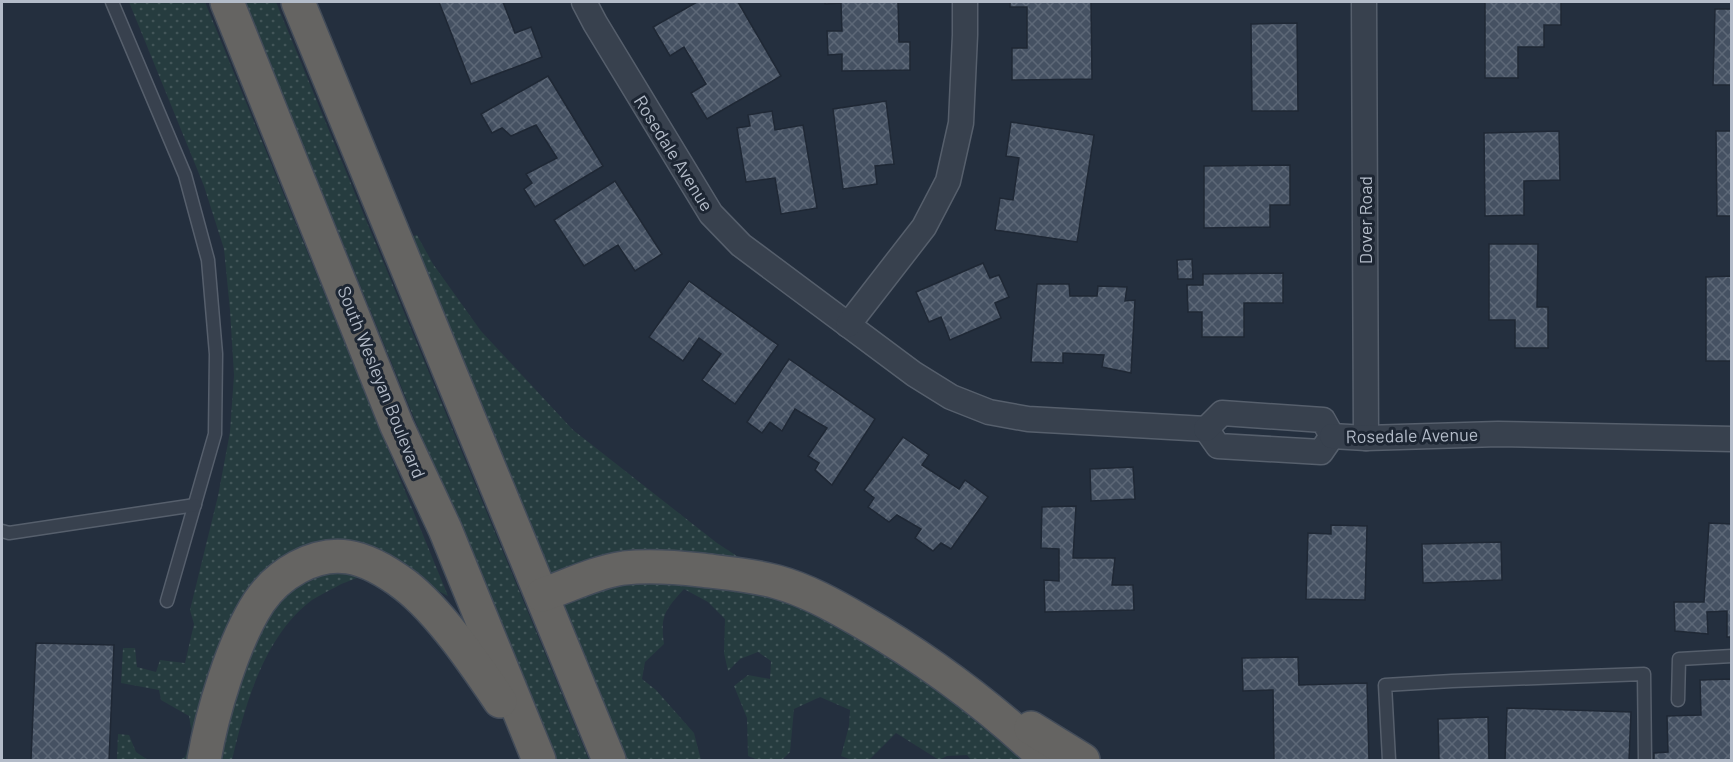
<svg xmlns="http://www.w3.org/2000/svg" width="1733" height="762" font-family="Barlow,sans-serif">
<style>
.grass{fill:url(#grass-dots)}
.building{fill:url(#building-cross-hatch);stroke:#1f2835;stroke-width:1.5}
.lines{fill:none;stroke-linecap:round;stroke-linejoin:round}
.service-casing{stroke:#565f6c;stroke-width:15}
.minor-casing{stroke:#565f6c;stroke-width:27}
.trunk-casing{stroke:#434c59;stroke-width:36}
.service{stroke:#38414e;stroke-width:12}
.minor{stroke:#38414e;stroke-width:24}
.trunk{stroke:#656462;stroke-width:33}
.labels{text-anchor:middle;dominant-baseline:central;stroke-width:6;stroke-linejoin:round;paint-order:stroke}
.street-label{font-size:18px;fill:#b4bcc9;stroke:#1d2633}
</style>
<defs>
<pattern id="grass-dots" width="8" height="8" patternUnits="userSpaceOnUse" patternTransform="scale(1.5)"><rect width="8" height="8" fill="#263c3f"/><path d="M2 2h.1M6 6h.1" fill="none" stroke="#435659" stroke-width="1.8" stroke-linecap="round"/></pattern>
<pattern id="building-cross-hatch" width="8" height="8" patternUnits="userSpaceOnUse" patternTransform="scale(1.5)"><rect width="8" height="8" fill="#455162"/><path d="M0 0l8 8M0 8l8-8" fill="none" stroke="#5d6877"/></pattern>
</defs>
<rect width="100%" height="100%" fill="#242f3e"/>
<g class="grass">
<path d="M 129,2 L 205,2 L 448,596 C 430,587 409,577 388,573 C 375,571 348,580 336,587 C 328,591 320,595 312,600 C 264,636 245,705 232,760 L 179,760 L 185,757 L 192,734 L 189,716 L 161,700 L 159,690 L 121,683 L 123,648 L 135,648 L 137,667 L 156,672 L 160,660 L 185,663 L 194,624 L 190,610 L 218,496 L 230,432 L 234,375 L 230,310 L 224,249 L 204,186 Z"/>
<polygon points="245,2 276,2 589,760 553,760"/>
<path d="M 417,235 L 433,264 L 481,331 L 573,430 L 717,543 L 903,666 L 1007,737 L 1028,760 L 971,760 L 967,755 L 947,756 L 939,760 L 896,733 L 869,760 L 852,760 L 841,756 L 849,726 L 850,710 L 820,697 L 794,709 L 790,752 L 782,760 L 758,760 L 748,756 L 747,718 L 734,686 L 748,675 L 770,679 L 771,661 L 758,652 L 740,659 L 728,671 L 724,653 L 725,619 L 708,602 L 684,589 C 665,610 660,616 664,644 L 645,662 L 642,679 L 656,690 L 694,733 L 701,760 L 626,760 L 490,424 L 410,237 Z"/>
<polygon points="118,734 129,735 136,752 148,760 117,760"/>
</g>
<g class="building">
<polygon points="439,2 503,2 515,33 531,27 542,57 471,84"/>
<polygon points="697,2 738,2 781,76 707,119 691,93 706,84 684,47 670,56 653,27"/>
<polygon points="825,2 898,2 899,42 910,42 910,70 842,71 842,54 828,55 827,31 842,31 841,3 825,4"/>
<polygon points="1010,2 1091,2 1092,79 1012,80 1012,48 1027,48 1027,7 1010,7"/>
<polygon points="1485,2 1561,2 1561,25 1544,25 1544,47 1518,47 1518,78 1485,78"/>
<polygon points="1715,9 1732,9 1732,85 1713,85"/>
<polygon points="1297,23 1298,111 1252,111 1251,24"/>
<polygon points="548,76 603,166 535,207 524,189 532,183 526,174 557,158 536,125 511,136 502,128 492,133 481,114"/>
<polygon points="886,101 894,164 875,166 877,184 843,189 833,109"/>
<polygon points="772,111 775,130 803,125 817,208 781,214 775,178 746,182 737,128 750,126 748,115"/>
<polygon points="1011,122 1094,135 1077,242 995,230 1000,198 1013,200 1019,158 1006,156"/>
<polygon points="1559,131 1560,180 1524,181 1524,215 1485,216 1484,133"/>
<polygon points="1716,131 1732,131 1732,216 1717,216"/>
<polygon points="1290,165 1290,205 1270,205 1270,227 1204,228 1204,166"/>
<polygon points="615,181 662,254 635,271 618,245 584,266 554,220"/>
<polygon points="1489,244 1538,244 1537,307 1548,307 1548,348 1515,348 1515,320 1489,320"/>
<polygon points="1192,259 1193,279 1178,279 1177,260"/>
<polygon points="983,263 990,278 999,275 1009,297 995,303 1001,318 950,340 941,317 929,322 916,292"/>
<polygon points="1283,273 1283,303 1244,303 1244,337 1202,337 1202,312 1188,312 1187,285 1203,285 1203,274"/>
<polygon points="1732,276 1732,361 1706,361 1706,277"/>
<polygon points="689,281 778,345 735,404 702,380 721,354 699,338 683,361 649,337"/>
<polygon points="1037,284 1069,284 1070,296 1097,296 1098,286 1127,287 1125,301 1135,300 1131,373 1102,367 1104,355 1063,353 1063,363 1031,362"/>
<polygon points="789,359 875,419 832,485 815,470 819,463 808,456 827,428 795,409 782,431 770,422 762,433 747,422"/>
<polygon points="903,437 929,455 922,465 959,489 965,480 988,497 951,549 941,543 933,551 915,538 921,529 897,515 889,522 868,507 874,498 864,490"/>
<polygon points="1133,467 1135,499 1091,501 1090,469"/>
<polygon points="1076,506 1073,558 1115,558 1112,585 1133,585 1134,610 1045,612 1044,580 1059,581 1059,549 1041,548 1042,507"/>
<polygon points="1709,523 1732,524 1732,637 1727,637 1727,611 1707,612 1708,634 1675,631 1674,602 1704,602"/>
<polygon points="1331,525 1367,526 1365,600 1306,599 1308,533 1331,534"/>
<polygon points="1501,542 1502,580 1423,583 1422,544"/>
<polygon points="36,643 114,645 109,760 31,760"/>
<polygon points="1298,657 1299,685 1367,683 1369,760 1274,760 1273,690 1243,691 1242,658"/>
<polygon points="1732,679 1732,760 1654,760 1654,753 1668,752 1667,716 1701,715 1700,680"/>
<polygon points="1507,708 1631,712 1629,760 1505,760"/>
<polygon points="1488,717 1489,760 1439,760 1438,719"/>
</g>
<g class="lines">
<defs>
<g id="service">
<polyline points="112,2 185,175 208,260 216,354 215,434 167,601"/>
<polyline points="2,531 9,533 195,505"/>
<polyline points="1678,700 1679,659 1732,656"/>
<polyline points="1389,760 1385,685 1452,681 1644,674 1645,760"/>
</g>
<g id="minor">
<polyline points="584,2 595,23 711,214 741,245 914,374 951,397 989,412 1028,419 1206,429"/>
<polyline points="1364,2 1366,438"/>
<polyline points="848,325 924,227 948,181 961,123 965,35 965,2"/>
<polyline points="1206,429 1218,446 1321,452 1332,436"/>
<polyline points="1206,429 1222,413 1323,420 1332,436"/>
<polyline points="1332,436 1366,438 1498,434 1732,439"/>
</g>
<g id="trunk">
<polyline points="227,2 397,426 445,529 539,760"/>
<polyline points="298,2 609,760"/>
<path d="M 542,595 C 568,586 596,572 624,568 C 649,565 675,567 701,570 C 726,573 752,575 777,582 C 806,590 833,605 859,620 C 927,659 990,706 1047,760"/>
<polyline points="1031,728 1083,760"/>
<path d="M 204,760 C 212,713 233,642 259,602 C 278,574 314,552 348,557 C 368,560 389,573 405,585 C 440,612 475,664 500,701"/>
</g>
</defs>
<use href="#service" class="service-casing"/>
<use href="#minor" class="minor-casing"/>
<use href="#trunk" class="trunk-casing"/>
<use href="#service" class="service"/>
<use href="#minor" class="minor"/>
<use href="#trunk" class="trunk"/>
</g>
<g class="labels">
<g class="street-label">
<text transform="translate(674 153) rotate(58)">Rosedale Avenue</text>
<text transform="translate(1365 220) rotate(-90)">Dover Road</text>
<text transform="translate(382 382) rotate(68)">South Wesleyan Boulevard</text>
<text transform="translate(1412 435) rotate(-1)">Rosedale Avenue</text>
</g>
</g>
<rect width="1733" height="762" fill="none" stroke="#b4bcc9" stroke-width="6"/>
</svg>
